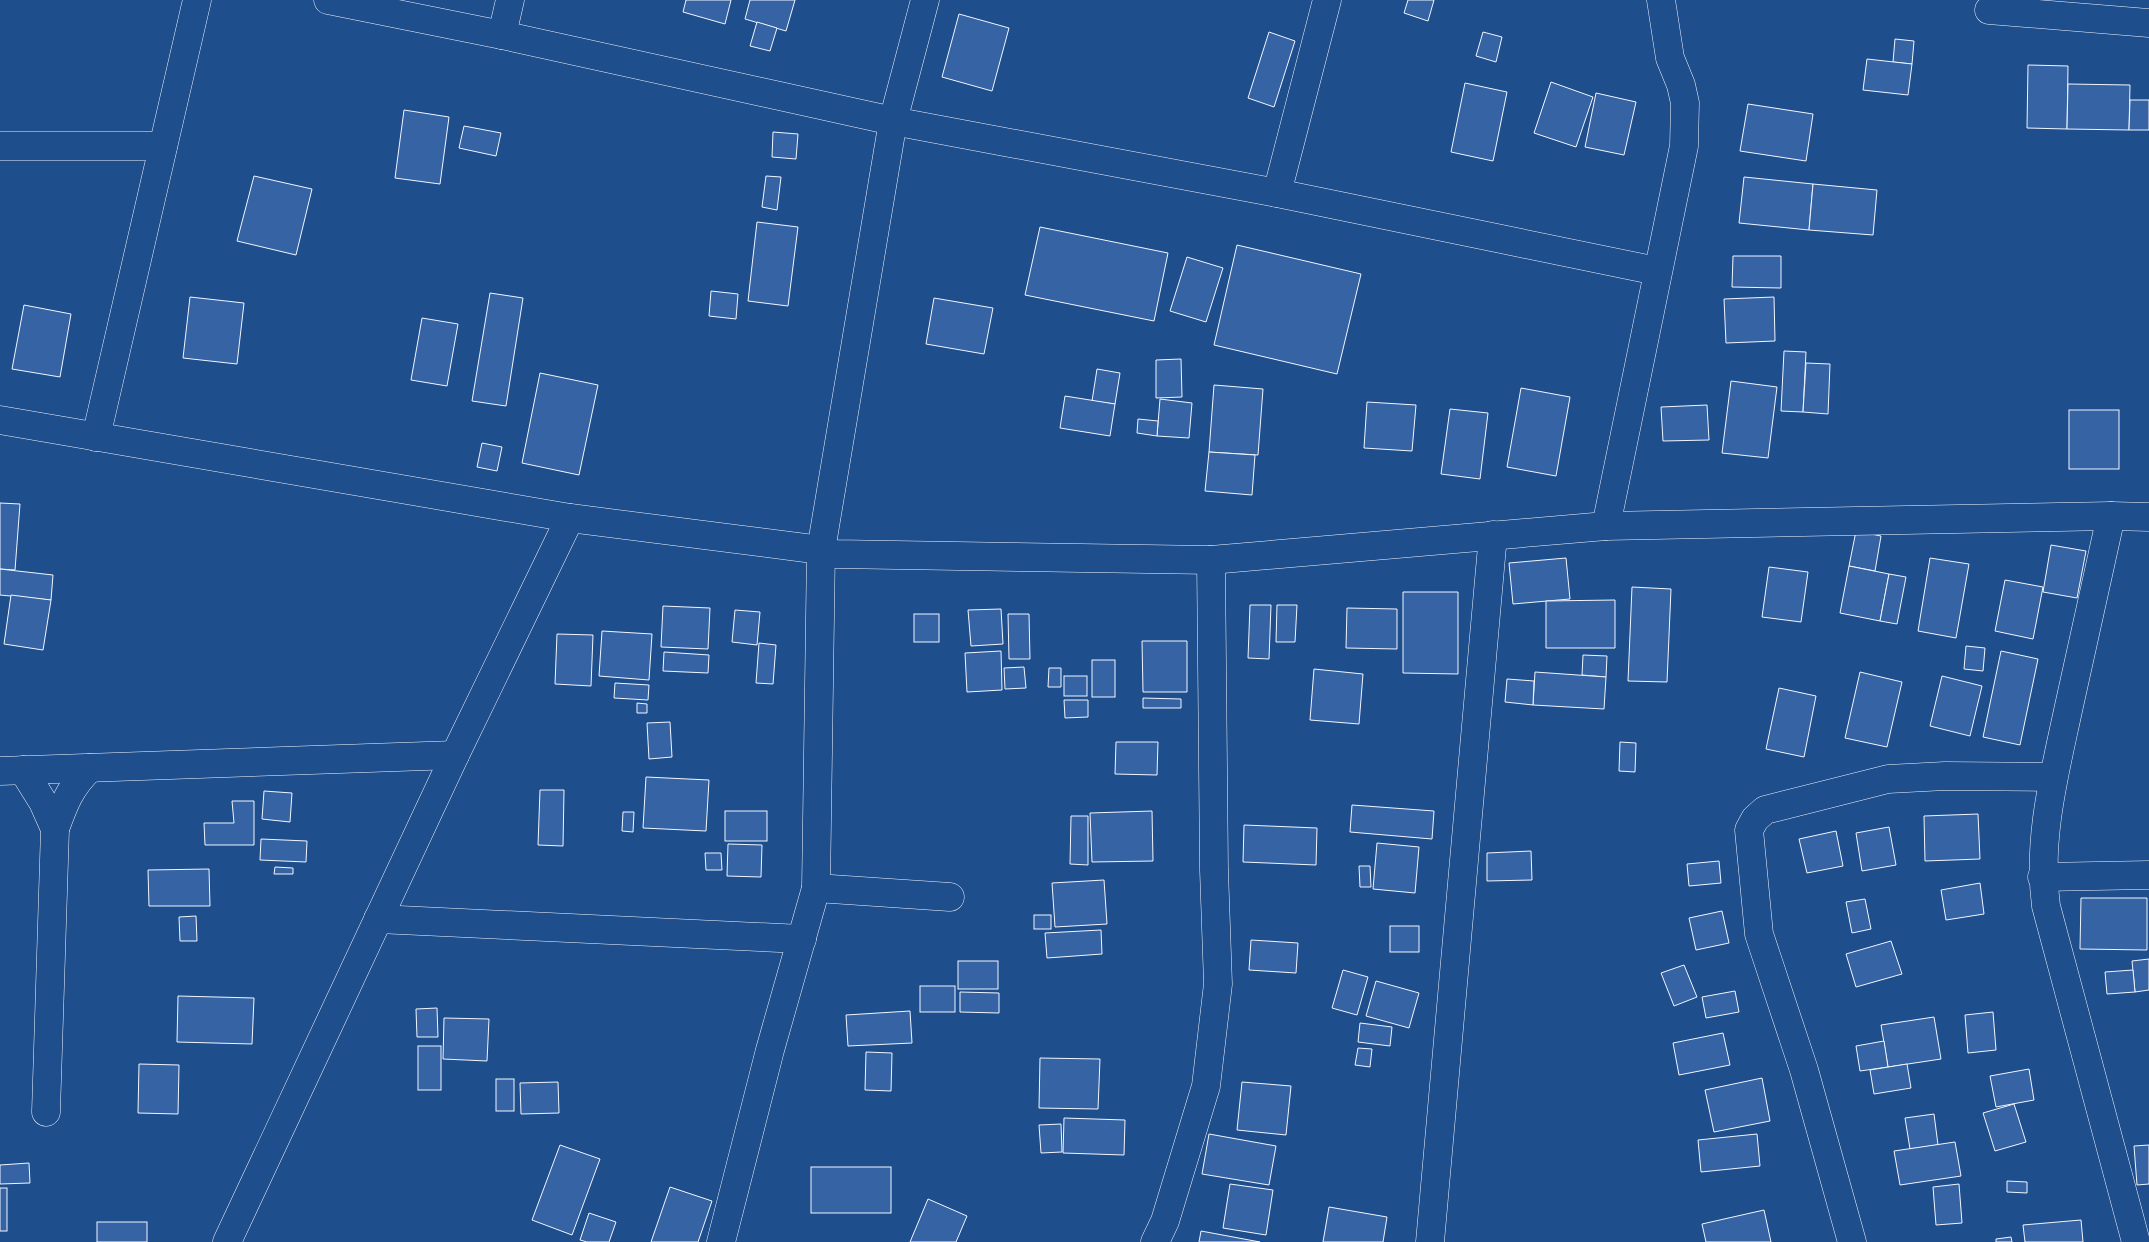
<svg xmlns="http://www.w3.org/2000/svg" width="2149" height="1242" font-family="'Exo 2',sans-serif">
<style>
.building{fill:#3563a3;stroke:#f2f6ff}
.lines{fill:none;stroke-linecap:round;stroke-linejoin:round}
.minor-casing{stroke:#f2f6ff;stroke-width:29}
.minor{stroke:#1f4e8c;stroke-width:28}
</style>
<rect width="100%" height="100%" fill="#1f4e8c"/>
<g class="building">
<polygon points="686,0 731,0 725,24 683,12"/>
<polygon points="750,0 795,0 786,31 745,19"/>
<polygon points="1408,0 1434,0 1428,21 1404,13"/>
<polygon points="959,14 1009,28 992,91 942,77"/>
<polygon points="757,22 777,28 770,51 750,46"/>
<polygon points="1269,32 1295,41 1274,107 1248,98"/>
<polygon points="1483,32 1502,37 1496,62 1476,56"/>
<polygon points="1895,39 1914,41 1912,64 1893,62"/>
<polygon points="1867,59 1912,64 1908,95 1863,90"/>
<polygon points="2028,65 2068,66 2067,129 2027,128"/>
<polygon points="1551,82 1593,97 1576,147 1534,133"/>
<polygon points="1465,83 1507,92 1493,161 1451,152"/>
<polygon points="2068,84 2130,85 2129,130 2067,129"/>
<polygon points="1596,93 1636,102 1624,155 1585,147"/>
<polygon points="2130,100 2149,100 2149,130 2129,130"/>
<polygon points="1748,104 1813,114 1806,161 1740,151"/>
<polygon points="404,110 449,117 440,184 395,178"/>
<polygon points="464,126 501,133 496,156 459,148"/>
<polygon points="773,132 798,134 796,159 772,157"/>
<polygon points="254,176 312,189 296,255 237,241"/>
<polygon points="766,176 781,177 777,210 762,207"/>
<polygon points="1744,177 1813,184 1809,230 1739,223"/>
<polygon points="1813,184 1877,190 1873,235 1809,230"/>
<polygon points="757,222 798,227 788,306 748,301"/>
<polygon points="1040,227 1168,253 1154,321 1025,295"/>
<polygon points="1237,245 1361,274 1337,374 1214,345"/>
<polygon points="1733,256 1781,256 1781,288 1732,287"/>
<polygon points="1187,257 1223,268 1206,322 1170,311"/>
<polygon points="711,291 738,294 736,319 709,316"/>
<polygon points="490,293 523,298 506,406 472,401"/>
<polygon points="190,297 244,303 237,364 183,358"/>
<polygon points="1774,297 1775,341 1726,343 1724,299"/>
<polygon points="934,298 993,308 984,354 926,344"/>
<polygon points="24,305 71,314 60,377 12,369"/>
<polygon points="422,318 458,324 447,386 411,380"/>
<polygon points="1784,351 1806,352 1803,412 1781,411"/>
<polygon points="1181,359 1182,397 1156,398 1156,360"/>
<polygon points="1806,363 1830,364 1828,414 1803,412"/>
<polygon points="1097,369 1120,373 1115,404 1092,401"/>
<polygon points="540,373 598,385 579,475 522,463"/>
<polygon points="1731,381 1777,387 1768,458 1722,453"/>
<polygon points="1214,385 1263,389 1258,455 1209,452"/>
<polygon points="1521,388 1570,397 1556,476 1507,467"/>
<polygon points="1065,396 1115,404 1110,436 1060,428"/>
<polygon points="1160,399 1192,403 1189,438 1157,436"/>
<polygon points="1367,402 1416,405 1412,451 1364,448"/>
<polygon points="1707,405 1709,440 1663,441 1661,407"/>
<polygon points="1450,409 1488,413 1480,479 1441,474"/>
<rect x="2069" y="410" width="50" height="59"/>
<polygon points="1138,419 1158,421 1157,436 1137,433"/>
<polygon points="482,443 502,447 497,471 477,467"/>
<polygon points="1209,452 1255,455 1252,495 1205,491"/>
<polygon points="0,503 20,504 15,570 0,569"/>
<polygon points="1856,531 1881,536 1875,571 1849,566"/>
<polygon points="2051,545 2086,551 2077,598 2043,592"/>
<polygon points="1566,558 1570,599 1513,604 1509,563"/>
<polygon points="1930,558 1969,564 1956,638 1918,631"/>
<polygon points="1849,566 1889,574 1880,621 1840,613"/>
<polygon points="1769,567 1808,572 1801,622 1762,617"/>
<polygon points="0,569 53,575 51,600 0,595"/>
<polygon points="1889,574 1906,577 1897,624 1880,621"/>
<polygon points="2005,580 2043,587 2033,639 1995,631"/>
<polygon points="1632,587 1671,589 1667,682 1628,681"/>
<polygon points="1403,592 1458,592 1458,674 1403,673"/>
<polygon points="11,595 51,600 43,650 4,644"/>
<polygon points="1615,600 1615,648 1546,648 1546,601"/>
<polygon points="1250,605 1271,605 1269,659 1248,658"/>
<polygon points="1277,605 1297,605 1295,642 1276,642"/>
<polygon points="663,606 710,608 708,649 661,647"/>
<polygon points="1347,608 1397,609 1397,649 1346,648"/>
<polygon points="1001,609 1003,644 971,646 968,610"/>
<polygon points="735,610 760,612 757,645 732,642"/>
<rect x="914" y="614" width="25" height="28"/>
<polygon points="1008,614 1029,614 1030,659 1009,659"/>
<polygon points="602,631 652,634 649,680 599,676"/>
<polygon points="557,634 593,635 591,686 555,684"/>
<polygon points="1142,641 1187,641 1187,692 1143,692"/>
<polygon points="759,643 776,645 773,684 756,683"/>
<polygon points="1966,646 1985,648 1983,671 1964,669"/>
<polygon points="1001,651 1002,690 967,692 965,653"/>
<polygon points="2001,651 2038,659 2020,745 1983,737"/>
<polygon points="664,652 709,655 708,673 663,671"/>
<polygon points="1583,655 1607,656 1606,677 1582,675"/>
<rect x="1092" y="660" width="23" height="37"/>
<polygon points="1024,667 1026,688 1005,689 1004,668"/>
<polygon points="1049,668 1061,668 1061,687 1048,687"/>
<polygon points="1314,669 1363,674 1359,724 1310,720"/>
<polygon points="1535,672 1606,677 1604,709 1533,705"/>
<polygon points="1860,672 1902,682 1887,747 1845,738"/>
<rect x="1064" y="676" width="23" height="20"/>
<polygon points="1942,676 1982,686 1970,736 1930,726"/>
<polygon points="1507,679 1534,681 1533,705 1505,702"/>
<polygon points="615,683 649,685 648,700 614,698"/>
<polygon points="1779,688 1816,696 1804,757 1766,749"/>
<polygon points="1143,698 1181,699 1181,708 1143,708"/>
<polygon points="1064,700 1088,700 1088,717 1065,718"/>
<polygon points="637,703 647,704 647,713 637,713"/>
<polygon points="670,722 672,757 649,759 647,723"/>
<polygon points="1116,742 1158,742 1157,775 1115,774"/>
<polygon points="1620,742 1636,743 1635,772 1619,771"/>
<polygon points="646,777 709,780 706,831 643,828"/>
<polygon points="540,790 564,790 563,846 538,845"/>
<polygon points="264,791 292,793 290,822 262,819"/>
<polygon points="232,801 254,801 254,845 205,845 204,823 234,823"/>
<polygon points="1352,805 1434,811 1432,839 1350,832"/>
<rect x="725" y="811" width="42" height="30"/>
<polygon points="1152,811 1153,861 1092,862 1090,813"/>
<polygon points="623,812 634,812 633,832 622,831"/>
<polygon points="1978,814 1980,859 1925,861 1924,816"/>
<polygon points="1071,816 1088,816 1088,865 1070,864"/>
<polygon points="1244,825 1317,828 1316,865 1243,862"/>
<polygon points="1889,827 1896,865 1862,871 1856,833"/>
<polygon points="1836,831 1843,866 1807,873 1799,839"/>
<polygon points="261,839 307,841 306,862 260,860"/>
<polygon points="1377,843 1419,847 1415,893 1373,889"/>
<polygon points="728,844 762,845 761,877 727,876"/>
<polygon points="1531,851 1532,880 1487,881 1487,853"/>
<polygon points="705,853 721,853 722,870 706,870"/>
<polygon points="1719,861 1721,883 1689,886 1687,864"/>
<polygon points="1359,866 1370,866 1371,887 1360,887"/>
<polygon points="275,867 293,868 293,874 274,874"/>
<polygon points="209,869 210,906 149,906 148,870"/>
<polygon points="1104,880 1107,924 1055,927 1052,883"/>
<polygon points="1980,883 1984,914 1946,920 1941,890"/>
<polygon points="2081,898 2147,898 2147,950 2080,949"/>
<polygon points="1865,899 1871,929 1852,933 1846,902"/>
<polygon points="1722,911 1729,943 1696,950 1689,918"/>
<rect x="1034" y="915" width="17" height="14"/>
<polygon points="196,916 197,941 180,941 179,917"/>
<rect x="1390" y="926" width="29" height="26"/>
<polygon points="1101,930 1102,954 1047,958 1045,933"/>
<polygon points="1251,940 1298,943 1296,973 1249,970"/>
<polygon points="1891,941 1902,974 1856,987 1846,954"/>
<polygon points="2149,959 2149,990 2135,992 2132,961"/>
<rect x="958" y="961" width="40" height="28"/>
<polygon points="1684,965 1697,997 1674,1006 1661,973"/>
<polygon points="1343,970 1368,977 1357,1015 1332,1008"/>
<polygon points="2133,970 2135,992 2107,994 2105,972"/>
<polygon points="1376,981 1419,993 1409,1028 1366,1016"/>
<rect x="920" y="986" width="35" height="26"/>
<polygon points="1735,991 1739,1012 1706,1018 1702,997"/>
<polygon points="960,992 999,993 999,1013 960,1012"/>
<polygon points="178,996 254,998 252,1044 177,1042"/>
<polygon points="437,1008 438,1037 417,1037 416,1009"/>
<polygon points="910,1011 912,1043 848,1046 846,1015"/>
<polygon points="1993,1012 1996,1050 1968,1053 1965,1015"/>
<polygon points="1934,1017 1941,1059 1888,1067 1881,1025"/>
<polygon points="444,1018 489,1019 487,1061 443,1059"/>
<polygon points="1360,1023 1392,1027 1390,1046 1358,1042"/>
<polygon points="1723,1033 1730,1065 1679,1075 1673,1043"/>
<polygon points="1884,1041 1888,1067 1860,1071 1856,1046"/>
<rect x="418" y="1046" width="23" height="44"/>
<polygon points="1358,1048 1372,1049 1370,1067 1355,1065"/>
<polygon points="866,1052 892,1053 891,1091 865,1090"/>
<polygon points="1040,1058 1100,1059 1098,1109 1039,1108"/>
<polygon points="139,1064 179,1065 178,1114 138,1113"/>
<polygon points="1907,1064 1911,1088 1874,1094 1870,1070"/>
<polygon points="2029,1069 2034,1100 1996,1107 1990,1076"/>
<polygon points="1762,1078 1770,1121 1714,1132 1705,1090"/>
<rect x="496" y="1079" width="18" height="32"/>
<polygon points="558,1082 559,1113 521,1114 520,1083"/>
<polygon points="1242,1082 1291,1086 1286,1135 1237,1130"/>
<polygon points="2014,1104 2026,1142 1995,1151 1983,1113"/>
<polygon points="1934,1114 1938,1145 1910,1149 1905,1118"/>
<polygon points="1064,1118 1125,1120 1124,1155 1063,1153"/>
<polygon points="1061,1124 1062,1152 1041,1153 1039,1125"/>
<polygon points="1209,1134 1276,1146 1269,1185 1202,1174"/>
<polygon points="1757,1134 1760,1166 1701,1172 1698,1140"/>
<polygon points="1955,1142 1961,1176 1900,1185 1894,1151"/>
<polygon points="560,1145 600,1159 572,1235 532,1220"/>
<polygon points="2149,1145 2149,1184 2137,1185 2134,1146"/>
<polygon points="29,1163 30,1183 0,1184 0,1165"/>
<rect x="811" y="1167" width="80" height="46"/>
<polygon points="2007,1181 2027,1182 2027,1193 2007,1192"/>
<polygon points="1230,1184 1273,1190 1266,1235 1223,1228"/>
<polygon points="1959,1184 1962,1223 1936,1225 1933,1187"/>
<polygon points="670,1187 712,1201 698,1242 651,1242"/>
<rect x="0" y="1188" width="7" height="43"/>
<polygon points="928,1199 967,1216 956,1242 910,1242"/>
<polygon points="1329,1207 1387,1217 1383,1242 1323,1242"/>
<polygon points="1764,1210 1771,1242 1706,1242 1702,1224"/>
<polygon points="589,1213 616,1222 609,1242 587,1242 580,1240"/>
<polygon points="2081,1220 2083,1242 2025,1242 2023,1225"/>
<rect x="97" y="1222" width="50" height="20"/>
<polygon points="1201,1231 1260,1242 1199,1242"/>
<polygon points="2011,1237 2012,1242 1996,1242 1996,1239"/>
</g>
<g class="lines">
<defs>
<g id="minor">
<polyline points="328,0 502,35 893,121 1277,193 1657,271"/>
<polyline points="1989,10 2149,23"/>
<polyline points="502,35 510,0"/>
<polyline points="0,146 163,146"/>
<polyline points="1277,193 1327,0"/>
<polyline points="0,420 570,518 821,550 835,554 1211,560 1606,526 2111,516 2149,517"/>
<polyline points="96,437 197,0"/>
<path d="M 2111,516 C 2097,579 2083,643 2069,706 C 2055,772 2037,838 2046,906 L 2136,1242"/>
<polyline points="1606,526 1684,146 1685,103 1681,85 1670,58 1661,0"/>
<polyline points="23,770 43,802 55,829 46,1112"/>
<polyline points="0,771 455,755"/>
<path d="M 55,829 C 64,804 70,787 90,768"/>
<polyline points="2042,877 2149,875"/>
<polyline points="816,888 950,897"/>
<polyline points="378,919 802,939"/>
<polyline points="227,1242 455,755 570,518"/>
<polyline points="721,1242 770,1050 816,888 821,550 893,121 925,0"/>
<polyline points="1155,1242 1165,1221 1206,1086 1218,984 1214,870 1211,560"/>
<polyline points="1430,1242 1493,535"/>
<polyline points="1852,1242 1804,1070 1759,934 1749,830 1755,819 1765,810 1888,779 1945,776 2053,777"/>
</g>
</defs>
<use href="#minor" class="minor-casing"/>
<use href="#minor" class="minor"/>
</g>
</svg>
